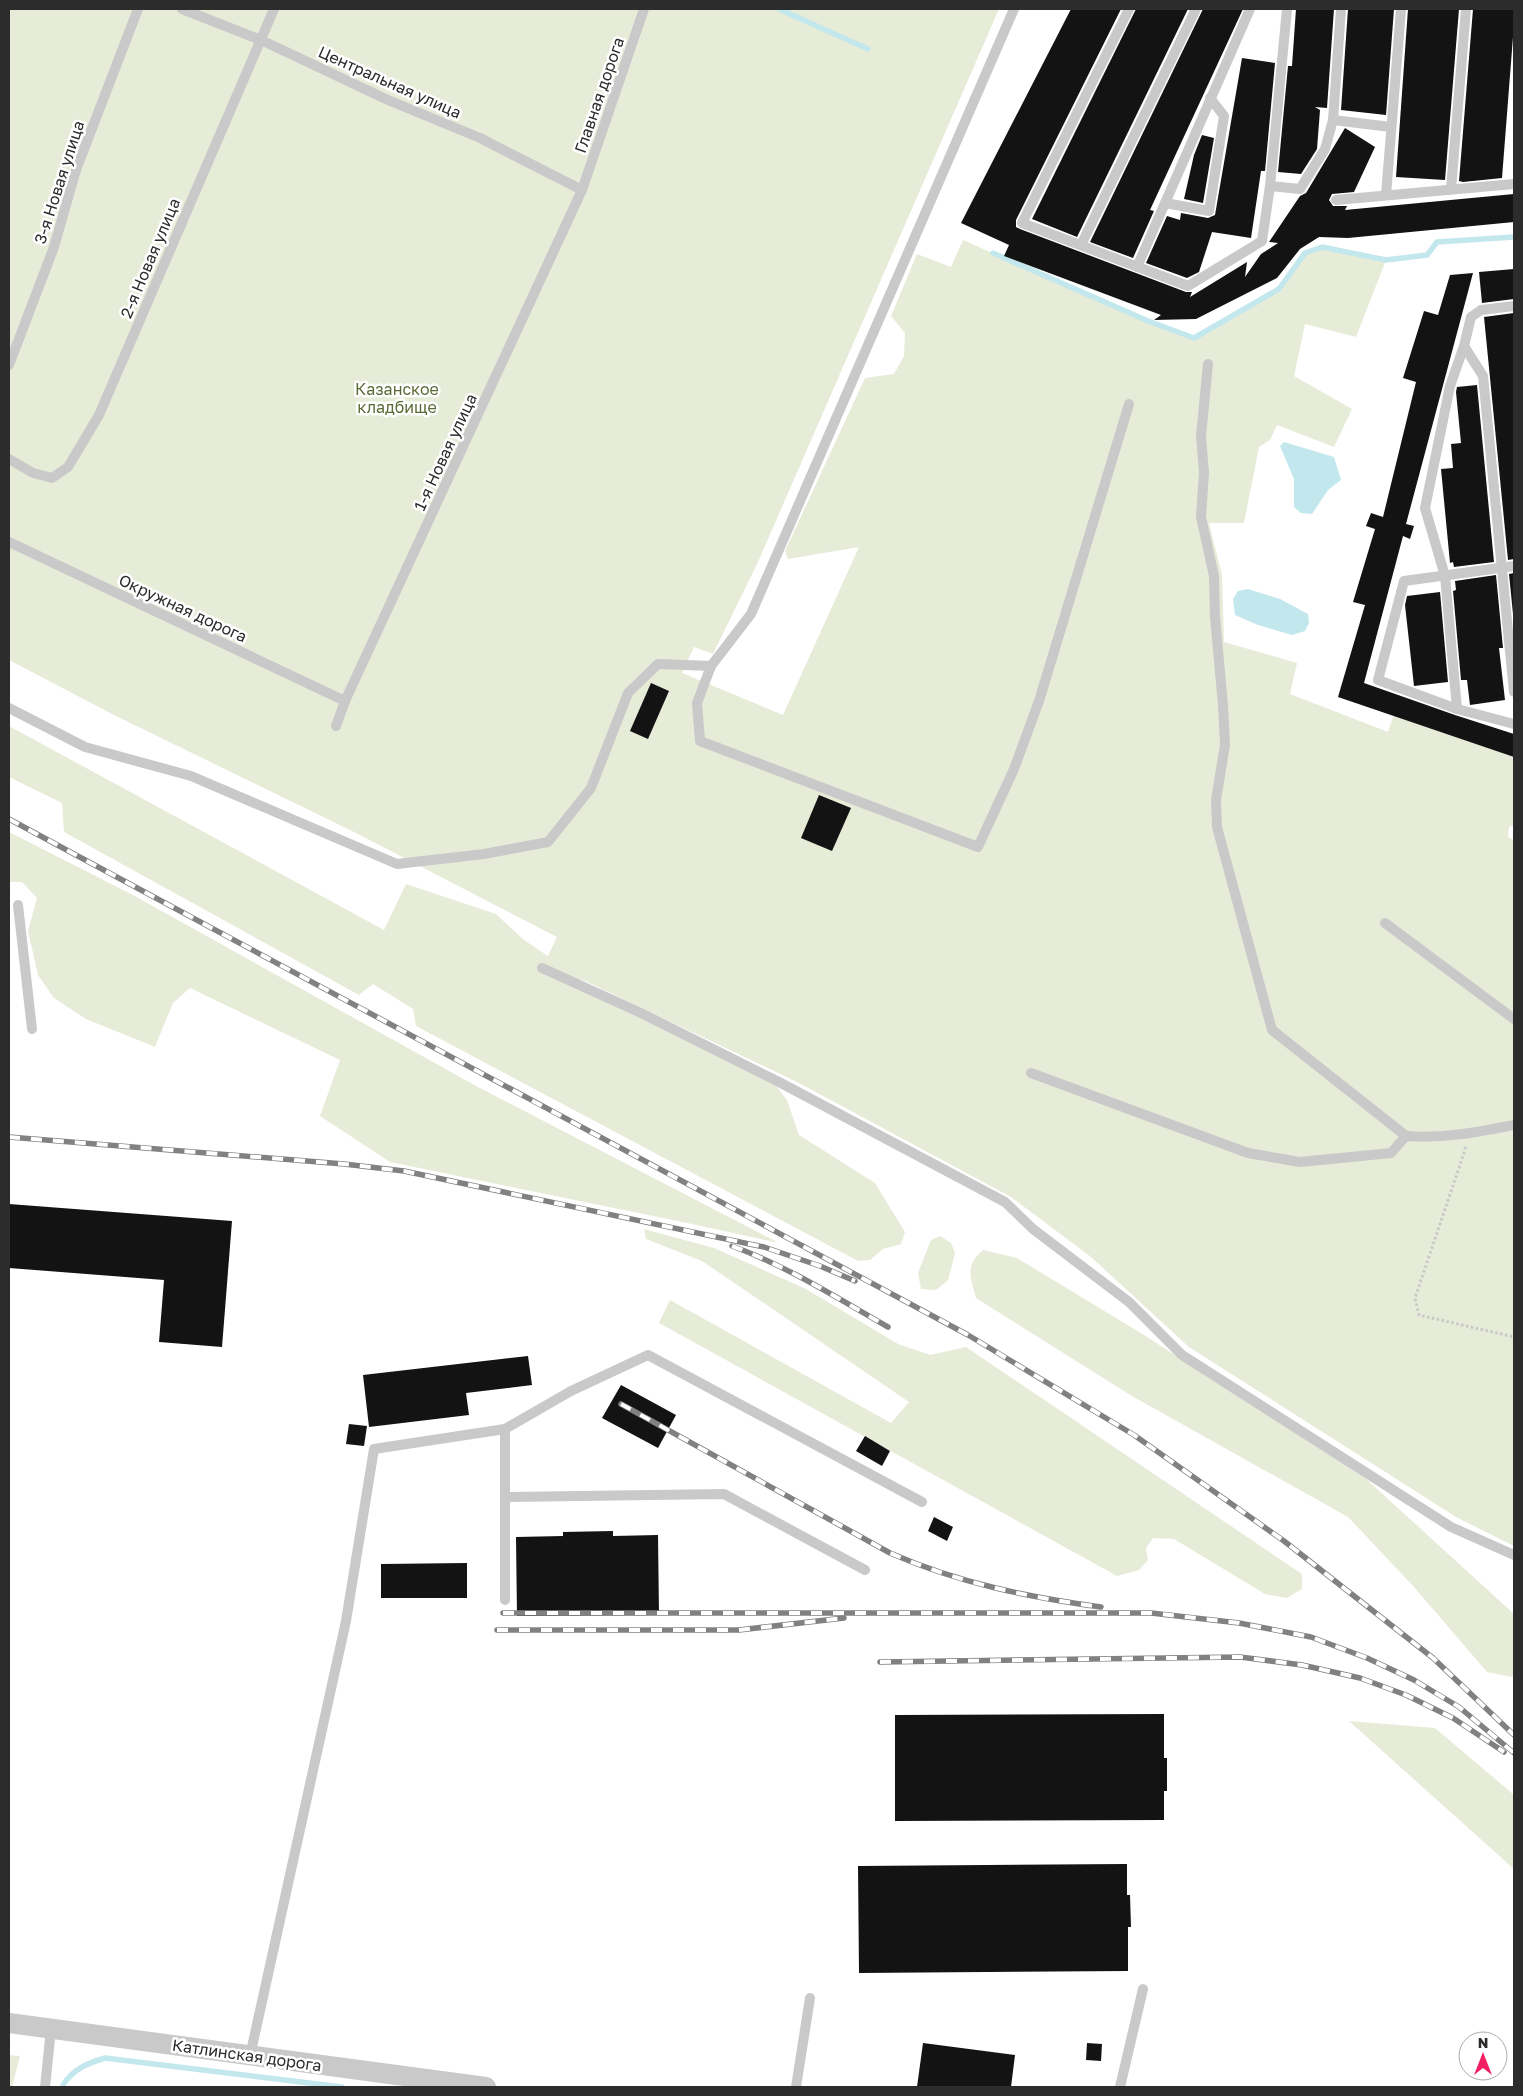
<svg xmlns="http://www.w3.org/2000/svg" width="1523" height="2096" font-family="'Golos Text',sans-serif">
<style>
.green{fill:#e7ecd8}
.water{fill:#c2e7ed}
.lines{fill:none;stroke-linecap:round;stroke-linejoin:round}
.stream{stroke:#c2e7ed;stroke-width:5.5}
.building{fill:#131313}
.path{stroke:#c9c9c9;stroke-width:3;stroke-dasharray:2.5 2.5;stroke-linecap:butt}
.service{stroke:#c9c9c9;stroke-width:10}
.minor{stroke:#c9c9c9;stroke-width:20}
.rail-casing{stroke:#818181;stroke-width:5.5}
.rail{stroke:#fff;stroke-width:4;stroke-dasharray:11;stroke-linecap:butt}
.labels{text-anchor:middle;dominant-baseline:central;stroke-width:5;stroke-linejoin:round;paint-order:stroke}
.street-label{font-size:16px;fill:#2c2c2c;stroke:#fff}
.park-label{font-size:16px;fill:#5c6b37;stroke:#fff}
</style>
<rect width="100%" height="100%" fill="#fff"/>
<g class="green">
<polygon points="9,9 999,9 758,562 713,654 694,647 682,673 783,715 859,547 788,559 785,551 865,378 894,374 904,356 905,333 891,316 917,254 951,267 963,240 1148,321 1194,338 1279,289 1305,253 1322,247 1386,260 1356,337 1305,324 1294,376 1352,409 1334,447 1277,425 1270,440 1259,447 1244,523 1209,523 1222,575 1224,642 1297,663 1290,694 1388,732 1394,714 1514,757 1514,825 1509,827 1508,837 1514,840 1514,1546 1456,1517 1189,1347 1091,1257 1011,1197 797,1082 579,978 597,991 770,1078 787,1100 799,1135 875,1183 905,1232 901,1244 883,1249 870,1260 858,1261 416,1026 413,1009 373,984 359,995 64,832 62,803 9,777 9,726 384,930 406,884 496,914 524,940 548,956 557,937 354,832 114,715 9,660"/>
<polygon points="9,832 131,894 478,1087 779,1243 692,1224 390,1162 320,1116 340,1060 190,988 173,1003 155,1047 86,1019 54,998 38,975 28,931 37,898 22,882 9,882"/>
<polygon points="644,1229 714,1248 806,1289 898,1344 930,1355 966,1347 1302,1574 1302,1589 1287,1598 1265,1594 1174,1539 1153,1538 1146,1548 1148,1560 1139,1570 1117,1576 659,1323 670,1300 891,1423 909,1402 702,1261 646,1239"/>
<polygon points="940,1236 951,1243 955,1253 948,1280 936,1290 921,1289 918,1273 931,1240"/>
<path d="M 983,1250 L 1017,1258 L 1144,1335 L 1365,1478 L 1514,1614 L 1514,1674 L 1512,1677 L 1487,1672 L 1414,1587 L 1348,1517 L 1132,1396 L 976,1298 C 971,1277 964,1266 983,1250 Z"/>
<polygon points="1349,1721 1435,1728 1514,1795 1514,1869"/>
<polygon points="9,2055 20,2056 12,2087 9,2087"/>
</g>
<g class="water">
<polygon points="1284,442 1334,457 1341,480 1328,490 1312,514 1301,513 1294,507 1294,479 1280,446"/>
<polygon points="1248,589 1280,599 1308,614 1309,623 1305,631 1292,635 1258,625 1235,615 1233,599 1238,591"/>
</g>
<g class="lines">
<g class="stream">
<polyline points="779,9 868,49"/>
<polyline points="993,253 1148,321 1194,338 1279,289 1305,253 1322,247 1386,260 1427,255 1437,242 1514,237"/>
<path d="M 63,2085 C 73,2069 88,2063 105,2058 L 342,2087"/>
</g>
</g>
<g class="building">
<polygon points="1071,9 1121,9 1016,220 1016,227 1020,229 1186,292 1192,292 1190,297 1247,262 1245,277 1261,254 1278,243 1269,242 1300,196 1306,193 1345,128 1375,147 1354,192 1332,194 1329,200 1333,206 1347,206 1345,210 1514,194 1514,222 1348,238 1319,237 1300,249 1277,278 1196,319 1154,320 1161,315 1004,256 1009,245 961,223"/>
<polygon points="1136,9 1188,9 1077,237 1032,219"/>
<polygon points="1203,9 1243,9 1150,210 1154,211 1133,258 1090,242"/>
<polygon points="1296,9 1334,9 1327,108 1315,107 1320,110 1317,149 1301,174 1278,172 1288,66 1292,66"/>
<polygon points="1348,9 1394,9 1386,115 1341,110"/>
<polygon points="1408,9 1459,9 1445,180 1396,177"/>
<polygon points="1473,9 1514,9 1514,24 1502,178 1463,182 1459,181"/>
<polygon points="1242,58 1275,63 1265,171 1261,171 1251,238 1212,232 1199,272 1187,278 1146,263 1167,216 1180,220 1181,213 1208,218 1215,215"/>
<polygon points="1202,135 1214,138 1203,203 1184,199 1194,155"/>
<polygon points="1514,269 1514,299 1482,303 1479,272"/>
<polygon points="1473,273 1406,524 1414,526 1410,539 1403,536 1364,683 1455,715 1514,734 1514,757 1338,697 1365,605 1353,602 1375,529 1366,526 1371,513 1383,517 1416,382 1403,378 1424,311 1438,315 1450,275"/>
<polygon points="1514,313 1514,559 1508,560 1484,317"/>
<polygon points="1477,385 1494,562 1454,567 1453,562 1450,563 1441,469 1453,468 1451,444 1461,443 1456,392 1457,387"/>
<polygon points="1514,573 1514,624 1509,574"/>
<polygon points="1496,575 1503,648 1499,648 1505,700 1470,705 1467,680 1461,680 1453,591 1456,590 1455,581"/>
<polygon points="1440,592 1448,682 1414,686 1405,605 1407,596"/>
<polygon points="651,683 669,691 648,739 630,731"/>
<polygon points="819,795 851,808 832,851 801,838"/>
<polygon points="9,1204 232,1221 222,1347 159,1342 164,1280 9,1268"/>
<polygon points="528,1356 532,1385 466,1393 469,1415 369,1427 363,1375"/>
<polygon points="621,1385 676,1415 658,1448 602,1418"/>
<polygon points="349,1424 367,1426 364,1446 346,1444"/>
<polygon points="865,1436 890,1451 882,1466 856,1451"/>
<polygon points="934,1517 953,1527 947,1541 928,1531"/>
<polygon points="613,1531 613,1536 658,1535 659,1615 517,1616 516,1537 563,1536 563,1532"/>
<polygon points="467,1563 467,1598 381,1598 381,1564"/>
<polygon points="1164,1714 1164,1758 1167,1758 1167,1791 1164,1791 1164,1820 895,1821 895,1715"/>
<polygon points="1127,1864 1127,1895 1130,1895 1131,1927 1128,1927 1128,1971 859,1973 858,1866"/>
<polygon points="923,2043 1015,2055 1011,2087 917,2087"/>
<polygon points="1087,2043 1102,2044 1101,2061 1086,2060"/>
</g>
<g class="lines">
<polyline class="path" points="1466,1147 1415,1298 1419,1315 1514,1337"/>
<g class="service">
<polyline points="182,9 261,40 388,100 480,138 582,190"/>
<polyline points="1014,9 751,614 711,666 697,703 700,741 978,847 1014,769 1039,701 1129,404"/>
<polyline points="1129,9 1022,223 1188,286 1262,241 1270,186 1287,9"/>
<polyline points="1333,120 1391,127"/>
<polyline points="1270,186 1300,189 1325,149 1333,120 1341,9"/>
<polyline points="1451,189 1466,9"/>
<polyline points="1386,195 1401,9"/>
<polyline points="1336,200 1514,184"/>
<polyline points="1165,203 1209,211 1224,116 1210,98"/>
<polyline points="1081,245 1196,9"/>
<polyline points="1137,267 1250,9"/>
<polyline points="1464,346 1483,376 1514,692"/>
<polyline points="1208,364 1201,436 1204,473 1201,517 1214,576 1215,617 1223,705 1225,745 1216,800 1217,827 1272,1030 1406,1136"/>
<polyline points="9,365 54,247 76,170 138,9"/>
<polyline points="9,459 33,473 52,478 68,467 99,415 274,9"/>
<polyline points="9,542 345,701"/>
<polyline points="1514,566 1404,581 1378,680 1457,709 1514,724"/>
<polyline points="9,708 85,747 191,776 397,864 484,854 548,842 591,788 628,693 658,664 711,666"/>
<polyline points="1457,709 1445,576 1425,508 1450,386 1464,346 1471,317 1481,310 1514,306"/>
<polyline points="336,726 345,701 582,190 644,9"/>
<polyline points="18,905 32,1029"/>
<polyline points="1385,923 1514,1019"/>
<polyline points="542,968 641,1013 779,1082 1005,1202 1033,1229 1129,1302 1182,1355 1451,1527 1514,1555"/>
<path d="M 1031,1073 L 1248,1153 L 1300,1162 L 1391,1153 L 1406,1136 C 1443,1139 1478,1132 1514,1125"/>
<polyline points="505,1497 724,1494 865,1570"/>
<polyline points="505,1600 505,1429"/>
<polyline points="250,2056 346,1621 374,1449 505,1429 571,1391 648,1355 922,1502"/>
<polyline points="45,2087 51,2029"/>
<polyline points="796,2087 810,1998"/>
<polyline points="1120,2087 1143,1989"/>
</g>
<polyline class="minor" points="9,2023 486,2087"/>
<defs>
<g id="rail">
<polyline points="9,819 968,1335 1134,1435 1284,1541 1433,1658 1514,1735"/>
<polyline points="9,1137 344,1164 404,1171 764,1247 820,1266 855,1281"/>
<path d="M 732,1246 C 787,1266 837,1298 888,1327"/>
<path d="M 621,1404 L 890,1553 C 959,1583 1027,1597 1101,1607"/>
<polyline points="503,1613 1151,1613 1239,1623 1311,1637 1367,1658 1414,1680 1459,1707 1514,1753"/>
<polyline points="497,1630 739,1630 844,1618"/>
<polyline points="880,1662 1240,1657 1302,1665 1360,1678 1406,1695 1453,1718 1504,1752"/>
</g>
</defs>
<use href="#rail" class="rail-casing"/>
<use href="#rail" class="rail"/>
</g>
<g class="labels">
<g class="street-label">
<text transform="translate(390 82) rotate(24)">Центральная улица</text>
<text transform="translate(599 95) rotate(-71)">Главная дорога</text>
<text transform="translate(59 182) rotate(-72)">3-я Новая улица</text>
<text transform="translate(150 258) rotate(-67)">2-я Новая улица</text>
<text transform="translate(445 452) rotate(-65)">1-я Новая улица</text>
<text transform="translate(183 608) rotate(25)">Окружная дорога</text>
<text transform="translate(247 2055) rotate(8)">Катлинская дорога</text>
</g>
<g class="park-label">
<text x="397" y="389">Казанское<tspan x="397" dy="18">кладбище</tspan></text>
</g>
</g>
<rect width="1523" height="2096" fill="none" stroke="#2c2c2c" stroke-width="20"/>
<g transform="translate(1483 2056)"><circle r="24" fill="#ffffff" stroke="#ababab"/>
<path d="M0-4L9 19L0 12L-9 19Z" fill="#f31f63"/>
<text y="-8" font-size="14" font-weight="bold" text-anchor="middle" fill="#2c2c2c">N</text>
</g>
</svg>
